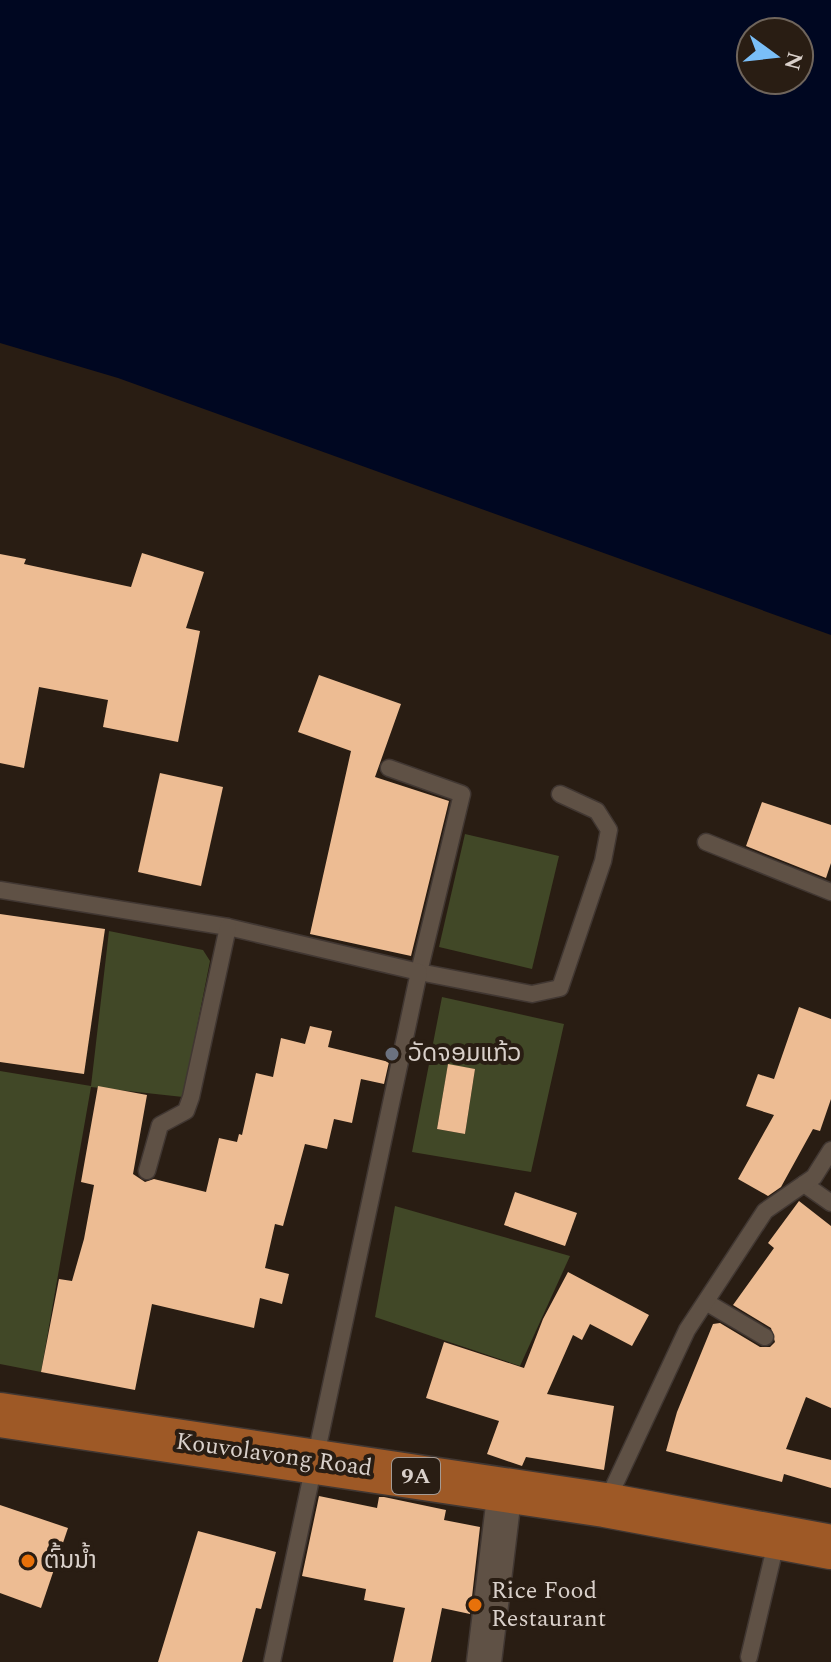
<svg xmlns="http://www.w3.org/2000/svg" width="831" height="1662" font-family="Spectral,'Noto Sans Lao',serif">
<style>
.green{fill:#414827;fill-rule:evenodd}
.water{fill:#000721;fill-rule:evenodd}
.building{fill:#edbc93}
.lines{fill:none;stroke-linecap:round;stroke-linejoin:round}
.lane-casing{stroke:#413732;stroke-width:19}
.street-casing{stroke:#413732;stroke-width:37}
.primary-casing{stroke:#413732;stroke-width:47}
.lane{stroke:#5f5145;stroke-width:16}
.street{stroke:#5f5145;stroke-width:34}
.primary{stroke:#9e5926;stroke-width:44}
.worship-dot{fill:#6b7280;stroke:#291d13;stroke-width:3}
.food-dot{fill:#e8710a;stroke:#291d13;stroke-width:3}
.labels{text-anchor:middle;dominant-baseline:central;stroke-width:8;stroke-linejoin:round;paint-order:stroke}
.shield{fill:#291d13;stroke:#a49a93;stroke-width:2}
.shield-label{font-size:22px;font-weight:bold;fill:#d9d0ca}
.poi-label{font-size:24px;fill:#d9d0ca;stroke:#291d13;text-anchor:start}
.street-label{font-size:24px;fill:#d9d0ca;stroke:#291d13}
</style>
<rect width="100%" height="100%" fill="#291d13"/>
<g class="green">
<polygon points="465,834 559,856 532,969 439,947"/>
<polygon points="109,931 203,950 210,961 183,1097 91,1087 41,1372 0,1364 0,1071 91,1086"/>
<path d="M 442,997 L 564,1024 L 531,1172 L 412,1152 ZM 448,1065 L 475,1069 L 465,1134 L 437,1129 Z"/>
<polygon points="395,1206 570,1256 520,1366 375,1317"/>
</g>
<path class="water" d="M 0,0 L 831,0 L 831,635 L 118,378 L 0,343 ZM 751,32 L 799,32 L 799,80 L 751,80 Z"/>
<g class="building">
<polygon points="142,553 204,572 186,628 200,631 178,742 103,727 108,700 39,687 24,768 0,763 0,554 26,559 24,564 131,587"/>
<polygon points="319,675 401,704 375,777 449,801 411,956 310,934 351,751 298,732"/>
<polygon points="160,773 223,787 201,886 138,872"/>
<polygon points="762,802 831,825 831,863 826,878 746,846"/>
<polygon points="0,914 105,929 84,1074 0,1062"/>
<polygon points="799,1007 831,1019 831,1099 820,1131 813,1129 781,1187 768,1196 738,1179 774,1115 746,1106 758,1074 774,1079"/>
<polygon points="310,1026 332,1031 328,1047 389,1062 384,1084 361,1079 352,1123 334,1119 327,1149 305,1144 283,1226 275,1224 265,1268 289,1274 282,1304 260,1298 254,1328 152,1304 135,1390 41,1372 59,1279 72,1281 84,1239 94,1185 81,1182 98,1086 147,1095 133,1174 145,1182 154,1179 206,1192 219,1138 237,1142 239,1134 242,1135 256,1073 273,1077 281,1038 305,1044"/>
<polygon points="448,1064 475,1069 465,1134 437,1129"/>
<polygon points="515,1192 577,1213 565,1246 504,1225"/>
<polygon points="799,1201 831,1226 831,1408 806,1397 786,1449 831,1460 831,1488 784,1474 782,1482 666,1451 677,1412 713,1324 720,1323 760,1347 770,1347 775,1342 771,1328 733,1305 774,1248 768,1243"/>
<polygon points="568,1272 649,1315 632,1346 590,1324 582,1340 573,1335 547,1394 614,1406 604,1470 526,1457 522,1466 487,1454 499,1421 426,1398 444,1342 524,1368 543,1319"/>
<polygon points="319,1496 377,1508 379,1497 384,1497 446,1510 444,1520 480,1527 470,1614 442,1608 431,1662 393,1662 405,1608 364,1600 366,1589 302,1576"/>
<polygon points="0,1505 68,1528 41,1608 0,1593"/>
<polygon points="198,1531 276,1552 261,1609 256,1608 242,1662 158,1662"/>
</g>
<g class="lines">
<defs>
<g id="lane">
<polyline points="389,768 462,794 419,972 532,994 560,988 603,861 609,830 597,811 560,794"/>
<polyline points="706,842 831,892"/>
<polyline points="0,890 228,927 419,972 272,1662"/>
<polyline points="147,1171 160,1125 186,1111 191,1097 228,927"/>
<polyline points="804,1184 831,1203"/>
<polyline points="706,1302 765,1337"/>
<polyline points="606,1503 687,1330 765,1211 814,1177 831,1150"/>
<polyline points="749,1657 777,1539"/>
</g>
<polyline id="street" points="484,1662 505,1489"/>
<polyline id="primary" points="0,1415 605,1505 831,1547"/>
</defs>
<use href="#lane" class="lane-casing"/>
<use href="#street" class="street-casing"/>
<use href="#primary" class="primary-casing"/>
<use href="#lane" class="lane"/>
<use href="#street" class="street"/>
<use href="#primary" class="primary"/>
</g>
<circle class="worship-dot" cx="392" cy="1054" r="8"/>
<g class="food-dot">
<circle cx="28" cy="1561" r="8"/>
<circle cx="475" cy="1605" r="8"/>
</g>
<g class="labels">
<rect class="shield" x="392" y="1458" width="48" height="36" rx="6"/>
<g class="shield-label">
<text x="416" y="1476">9A</text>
</g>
<g class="poi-label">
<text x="408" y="1054">ວັດຈອມແກ້ວ</text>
<text x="44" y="1561">ຕົ້ນນໍ້າ</text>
<text x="491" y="1591">Rice Food<tspan x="491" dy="28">Restaurant</tspan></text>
</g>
<g class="street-label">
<text transform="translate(274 1455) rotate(8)">Kouvolavong Road</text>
</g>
</g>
<g transform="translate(775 56) rotate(105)"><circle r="38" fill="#291d13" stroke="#6f655c" stroke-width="2"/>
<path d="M0-6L14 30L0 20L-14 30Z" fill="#7abff8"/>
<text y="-12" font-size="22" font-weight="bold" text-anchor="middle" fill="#d9d0ca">N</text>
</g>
</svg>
